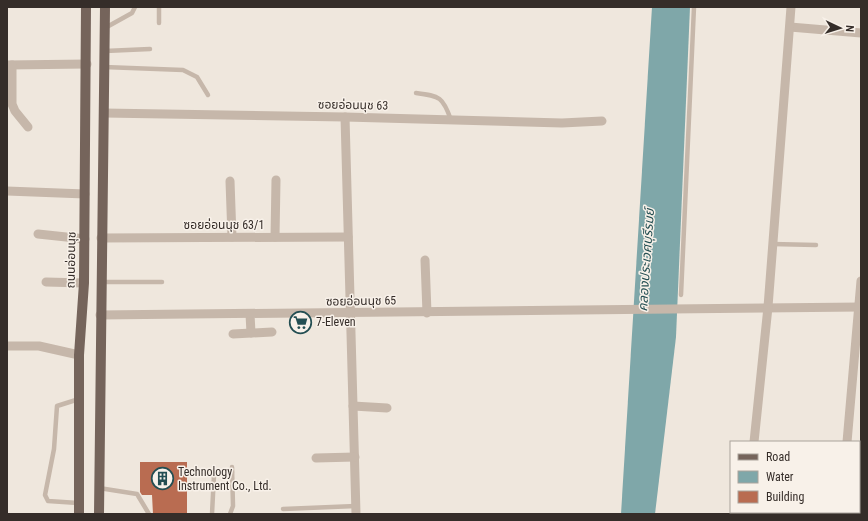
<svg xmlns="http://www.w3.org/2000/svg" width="868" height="521" font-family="'Roboto Condensed','Noto Sans Thai',sans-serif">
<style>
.water{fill:#7fa7a9}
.building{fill:#b96c51}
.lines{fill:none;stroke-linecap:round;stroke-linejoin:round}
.service{stroke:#c6b7aa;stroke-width:4.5}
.minor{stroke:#c6b7aa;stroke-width:9}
.primary{stroke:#75645b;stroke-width:10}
.labels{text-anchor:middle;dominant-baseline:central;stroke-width:3;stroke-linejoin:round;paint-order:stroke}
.street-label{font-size:12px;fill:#352d29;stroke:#f8f1e9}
.poi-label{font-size:12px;fill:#352d29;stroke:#f8f1e9;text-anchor:start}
.water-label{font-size:13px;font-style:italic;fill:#234e52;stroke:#f8f1e9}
</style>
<rect width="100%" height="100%" fill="#efe7dd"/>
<polygon class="water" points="652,7 690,7 676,337 655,514 621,514"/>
<polygon class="building" points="140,462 187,462 187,514 153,514 152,495 142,495 140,492"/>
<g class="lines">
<g class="service">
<polyline points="159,7 159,23"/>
<polyline points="105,28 132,13 135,7"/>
<polyline points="105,51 150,49"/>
<polyline points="104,67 183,70 197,77 208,95"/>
<path d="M 416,93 C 440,96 443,97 451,120"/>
<polyline points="772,244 816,245"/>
<polyline points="102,282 162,282"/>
<polyline points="681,295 694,7"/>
<polyline points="99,488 137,494 149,514"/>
<polyline points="859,490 861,490"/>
<polyline points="78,503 48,501 45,495 54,449 57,406 79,399"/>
<polyline points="283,509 356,506"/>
<polyline points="212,514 214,475 232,472"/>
<polyline points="230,514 233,506 232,467"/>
</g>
<g class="minor">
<polyline points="790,27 861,33"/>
<polyline points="7,65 87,64"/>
<polyline points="12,65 12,104 15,111 28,127"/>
<polyline points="104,113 345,117 562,123 602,121"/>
<polyline points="345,117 356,514"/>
<polyline points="230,181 232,237"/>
<polyline points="7,191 85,194"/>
<polyline points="38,234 85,239"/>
<polyline points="275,237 276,180"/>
<polyline points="101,238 348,237"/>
<polyline points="425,260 427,313"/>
<polyline points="46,282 84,283"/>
<polyline points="250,314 251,333"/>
<polyline points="100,315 861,307"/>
<polyline points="233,334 272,332"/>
<polyline points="7,346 39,346 79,355"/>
<polyline points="353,406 387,408"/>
<polyline points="754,442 768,307 791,7"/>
<polyline points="847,442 861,281"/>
<polyline points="316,458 355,457"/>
<polyline points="747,514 748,512"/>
<polyline points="841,514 841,512"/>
</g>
<g class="primary">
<polyline points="79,514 79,355 84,283 86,7"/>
<polyline points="99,514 105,7"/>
</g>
</g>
<defs>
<symbol id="supermarket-ring" viewBox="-11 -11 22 22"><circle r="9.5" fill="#f8f1e9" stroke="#234e52" stroke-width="1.5"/><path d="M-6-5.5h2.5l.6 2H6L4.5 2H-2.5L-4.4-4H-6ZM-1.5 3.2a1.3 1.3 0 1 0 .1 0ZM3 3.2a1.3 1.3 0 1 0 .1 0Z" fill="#234e52"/></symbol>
<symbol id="building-ring" viewBox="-11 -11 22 22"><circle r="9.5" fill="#f8f1e9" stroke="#234e52" stroke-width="1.5"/><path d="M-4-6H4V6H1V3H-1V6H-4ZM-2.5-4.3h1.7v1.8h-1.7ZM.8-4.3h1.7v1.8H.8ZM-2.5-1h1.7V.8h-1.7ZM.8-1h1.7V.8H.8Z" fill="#234e52"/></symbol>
</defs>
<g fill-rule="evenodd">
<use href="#supermarket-ring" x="288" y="310" width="25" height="25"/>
<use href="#building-ring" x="150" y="466" width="25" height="25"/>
</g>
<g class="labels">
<g class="street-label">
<text transform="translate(353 105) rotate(1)">ซอยอ่อนนุช 63</text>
<text x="224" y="225">ซอยอ่อนนุช 63/1</text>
<text transform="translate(71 260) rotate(-89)">ถนนอ่อนนุช</text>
<text transform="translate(361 301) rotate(-1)">ซอยอ่อนนุช 65</text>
</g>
<g class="poi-label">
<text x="316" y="322">7-Eleven</text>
<text x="178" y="472">Technology<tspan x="178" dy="14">Instrument Co., Ltd.</tspan></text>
</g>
<g class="water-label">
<text transform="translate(646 260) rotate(-86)">คลองประเวศบุรีรมย์</text>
</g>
</g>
<rect width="868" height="521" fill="none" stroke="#352d29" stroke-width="16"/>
<rect x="730" y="441" width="130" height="72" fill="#f8f1e9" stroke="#aaa39c"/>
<rect x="738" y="454" width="20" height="6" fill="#75645b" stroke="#aaa39c"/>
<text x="766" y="461" font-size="12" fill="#352d29">Road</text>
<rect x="738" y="471" width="20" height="12" fill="#7fa7a9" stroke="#aaa39c"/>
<text x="766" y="481" font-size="12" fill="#352d29">Water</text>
<rect x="738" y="491" width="20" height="12" fill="#b96c51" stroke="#aaa39c"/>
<text x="766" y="501" font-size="12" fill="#352d29">Building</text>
<g transform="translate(840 28) rotate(94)" stroke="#f8f1e9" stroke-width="3" paint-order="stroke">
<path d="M0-3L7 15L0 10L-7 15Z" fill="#352d29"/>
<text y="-6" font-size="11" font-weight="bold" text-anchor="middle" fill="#352d29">N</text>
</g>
</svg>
